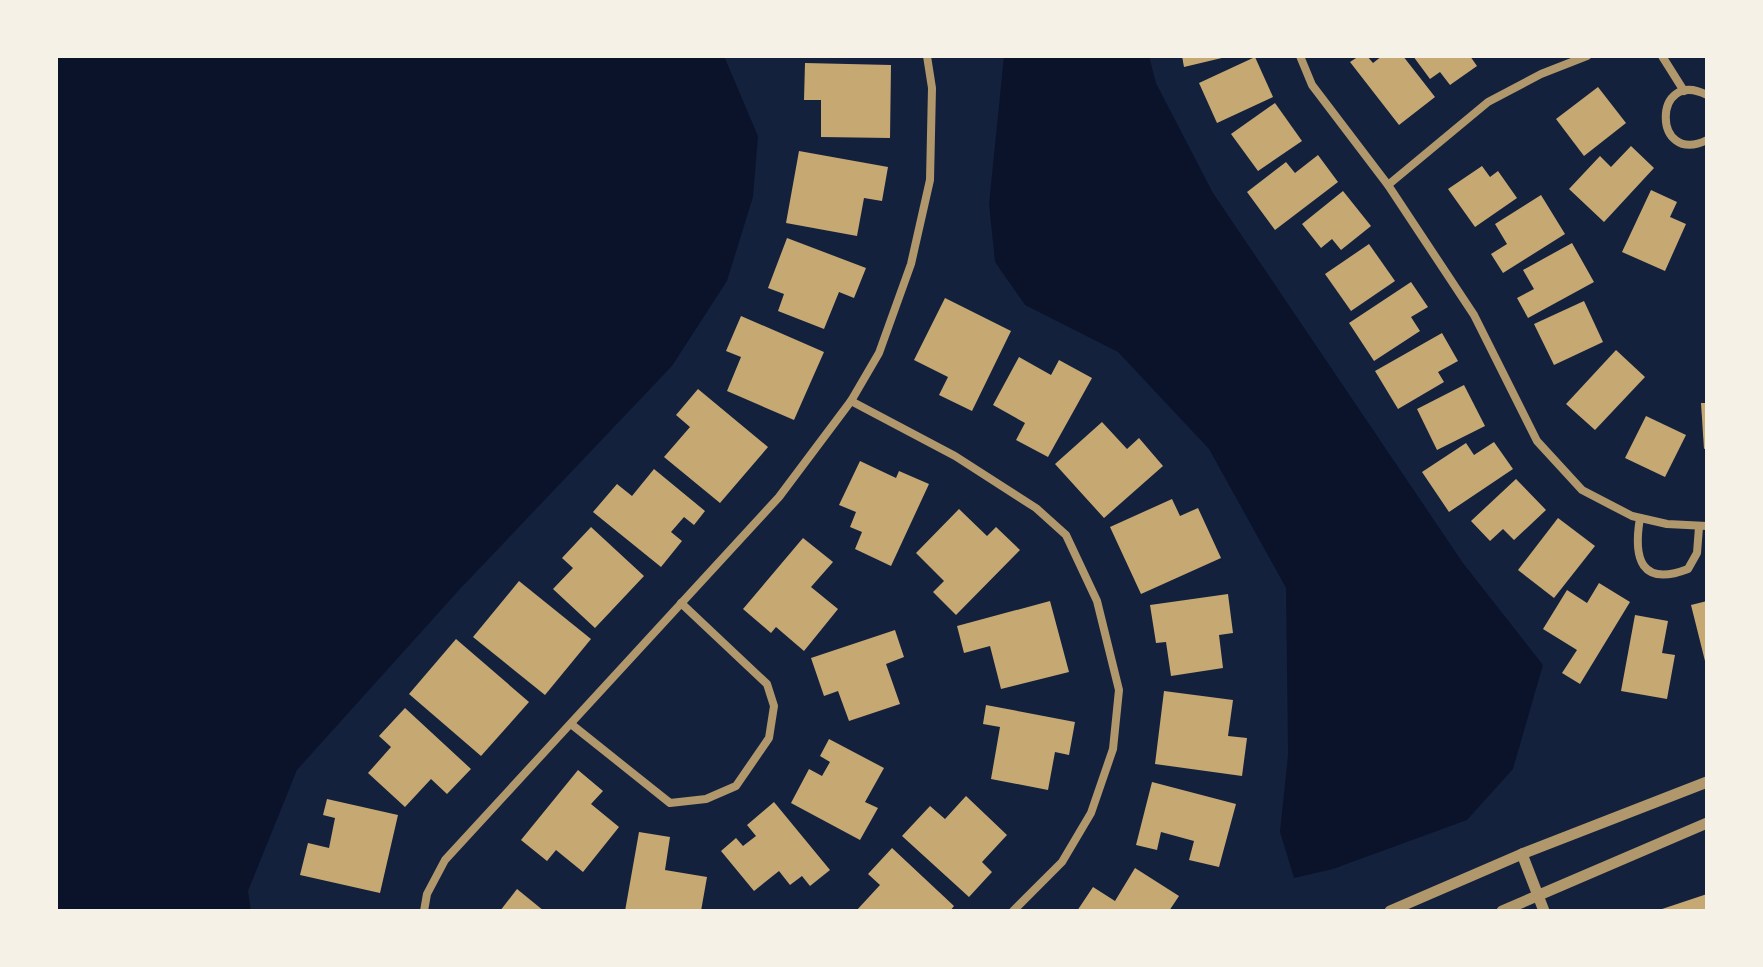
<svg xmlns="http://www.w3.org/2000/svg" width="1763" height="967" font-family="'Archivo Narrow',sans-serif">
<style>
.water{fill:#0b132b}
.building{fill:#c6a872}
.lines{fill:none;stroke-linecap:round;stroke-linejoin:round}
.minor{stroke:#b1986c;stroke-width:8}
.tertiary{stroke:#b1986c;stroke-width:11}
</style>
<rect width="100%" height="100%" fill="#14213d"/>
<g class="water">
<polygon points="56,56 724,56 758,136 753,197 727,281 672,366 460,589 297,770 248,891 251,911 56,911"/>
<polygon points="1004,56 1149,56 1156,83 1213,193 1463,563 1543,665 1513,769 1467,820 1333,869 1294,878 1280,832 1288,755 1286,588 1209,449 1118,352 1025,305 995,262 989,204"/>
</g>
<g class="building">
<polygon points="1182,56 1226,56 1226,57 1184,67"/>
<polygon points="1359,56 1367,56 1373,63 1382,56 1403,56 1435,97 1399,125 1350,62"/>
<polygon points="1413,56 1470,56 1477,66 1450,85 1440,72 1430,79"/>
<polygon points="1255,57 1273,97 1217,123 1199,83"/>
<polygon points="805,63 891,65 890,138 821,137 821,100 804,100"/>
<polygon points="1598,87 1626,123 1584,156 1556,119"/>
<polygon points="1275,103 1302,141 1258,171 1231,134"/>
<polygon points="1631,146 1654,168 1604,222 1569,189 1600,156 1611,167"/>
<polygon points="799,151 888,167 882,201 864,198 857,236 786,223"/>
<polygon points="1318,155 1338,182 1275,230 1247,192 1286,162 1295,173"/>
<polygon points="1482,166 1490,177 1498,171 1517,198 1475,227 1448,189"/>
<polygon points="1651,190 1677,202 1670,217 1686,224 1665,271 1622,252"/>
<polygon points="1343,191 1371,226 1341,250 1332,239 1321,248 1302,224"/>
<polygon points="1541,195 1565,234 1503,273 1491,254 1507,244 1495,224"/>
<polygon points="787,238 866,268 854,298 839,292 824,329 778,311 784,294 768,288"/>
<polygon points="1572,243 1594,282 1528,318 1517,298 1534,289 1523,270"/>
<polygon points="1369,244 1395,281 1351,311 1325,274"/>
<polygon points="1411,282 1428,307 1411,317 1420,331 1374,361 1349,323"/>
<polygon points="945,298 1011,331 972,411 939,395 948,377 914,360"/>
<polygon points="1584,301 1603,342 1554,365 1534,324"/>
<polygon points="741,316 824,352 794,420 727,391 741,357 726,351"/>
<polygon points="1442,333 1458,361 1438,372 1444,382 1398,409 1375,371"/>
<polygon points="1616,350 1645,377 1595,430 1566,404"/>
<polygon points="1019,357 1051,375 1059,360 1092,378 1048,457 1016,440 1025,423 993,405"/>
<polygon points="1464,385 1485,426 1437,450 1417,409"/>
<polygon points="698,389 768,447 720,503 664,457 690,427 676,415"/>
<polygon points="1701,403 1707,403 1707,448 1704,449"/>
<polygon points="1646,416 1686,435 1665,477 1625,458"/>
<polygon points="1102,422 1127,449 1139,438 1163,466 1104,518 1055,464"/>
<polygon points="1494,442 1513,469 1449,512 1422,472 1466,443 1474,455"/>
<polygon points="860,461 896,478 899,471 929,484 891,566 855,549 862,532 850,527 856,512 839,505"/>
<polygon points="654,469 705,511 694,525 684,517 671,532 682,541 661,567 593,512 617,484 632,496"/>
<polygon points="1516,479 1546,510 1514,540 1503,529 1490,541 1471,521"/>
<polygon points="1172,499 1180,516 1198,508 1221,558 1141,594 1110,527"/>
<polygon points="959,509 987,536 996,527 1020,550 956,615 933,592 944,581 916,553"/>
<polygon points="1558,518 1595,546 1554,598 1518,570"/>
<polygon points="591,527 644,576 595,628 553,589 573,568 562,558"/>
<polygon points="803,538 833,562 811,587 838,609 804,651 776,627 771,633 743,609"/>
<polygon points="519,581 591,639 545,695 473,637"/>
<polygon points="1599,583 1630,602 1580,684 1562,673 1577,650 1543,629 1567,590 1587,603"/>
<polygon points="1228,594 1233,633 1219,635 1223,668 1171,676 1166,642 1156,643 1150,605"/>
<polygon points="1050,601 1069,672 1001,689 990,646 964,653 957,626"/>
<polygon points="1707,601 1707,665 1706,665 1691,605"/>
<polygon points="1635,615 1668,621 1662,653 1675,655 1667,699 1621,691"/>
<polygon points="895,630 904,657 886,664 900,704 849,721 838,691 824,696 811,658"/>
<polygon points="456,639 529,702 481,756 409,694"/>
<polygon points="1164,691 1233,700 1228,736 1247,738 1242,776 1155,764"/>
<polygon points="986,705 1075,722 1069,755 1055,752 1048,790 991,779 1000,727 983,724"/>
<polygon points="405,708 471,769 447,794 431,779 405,807 368,773 391,747 379,736"/>
<polygon points="829,739 884,768 865,802 878,808 860,840 791,803 809,769 822,776 830,762 820,756"/>
<polygon points="578,770 603,791 591,804 619,827 583,872 556,850 547,861 521,840"/>
<polygon points="1152,782 1236,804 1219,867 1189,860 1194,841 1161,832 1157,850 1136,845"/>
<polygon points="966,796 1007,835 982,862 992,872 969,897 902,836 930,806 945,819"/>
<polygon points="327,799 398,815 380,893 300,875 308,843 329,848 335,818 323,815"/>
<polygon points="774,802 830,870 810,886 802,876 790,885 779,871 754,891 721,851 736,838 743,846 756,836 747,825"/>
<polygon points="639,832 670,837 665,870 707,877 701,911 625,911"/>
<polygon points="892,848 954,906 950,911 856,911 880,885 868,874"/>
<polygon points="1135,868 1179,896 1169,911 1077,911 1093,887 1115,901"/>
<polygon points="517,889 544,911 500,911"/>
<polygon points="1707,894 1707,911 1660,911 1659,910"/>
</g>
<g class="lines">
<g class="minor">
<polyline points="1300,56 1312,85 1388,185 1474,315 1537,441 1582,490 1632,516 1667,524 1707,526"/>
<polyline points="1662,56 1684,91"/>
<path d="M 1707,95 C 1652,67 1652,167 1707,140"/>
<polyline points="1388,185 1488,102 1541,74 1587,56"/>
<polyline points="851,401 955,456 1036,508 1066,535 1097,601 1119,690 1113,749 1091,813 1062,862 1013,911"/>
<path d="M 1640,518 C 1633,559 1641,587 1688,569 L 1697,553 L 1699,527"/>
<polyline points="571,724 670,803 706,799 736,786 769,738 774,706 767,684 681,603"/>
<polyline points="424,911 427,894 445,860 779,497 851,401 879,353 911,264 930,180 932,88 927,56"/>
</g>
<g class="tertiary">
<polyline points="1522,854 1544,911"/>
<polyline points="1390,911 1522,854 1707,782"/>
<polyline points="1502,911 1707,823"/>
</g>
</g>
<rect width="1763" height="967" fill="none" stroke="#f6f1e7" stroke-width="116"/>
</svg>
